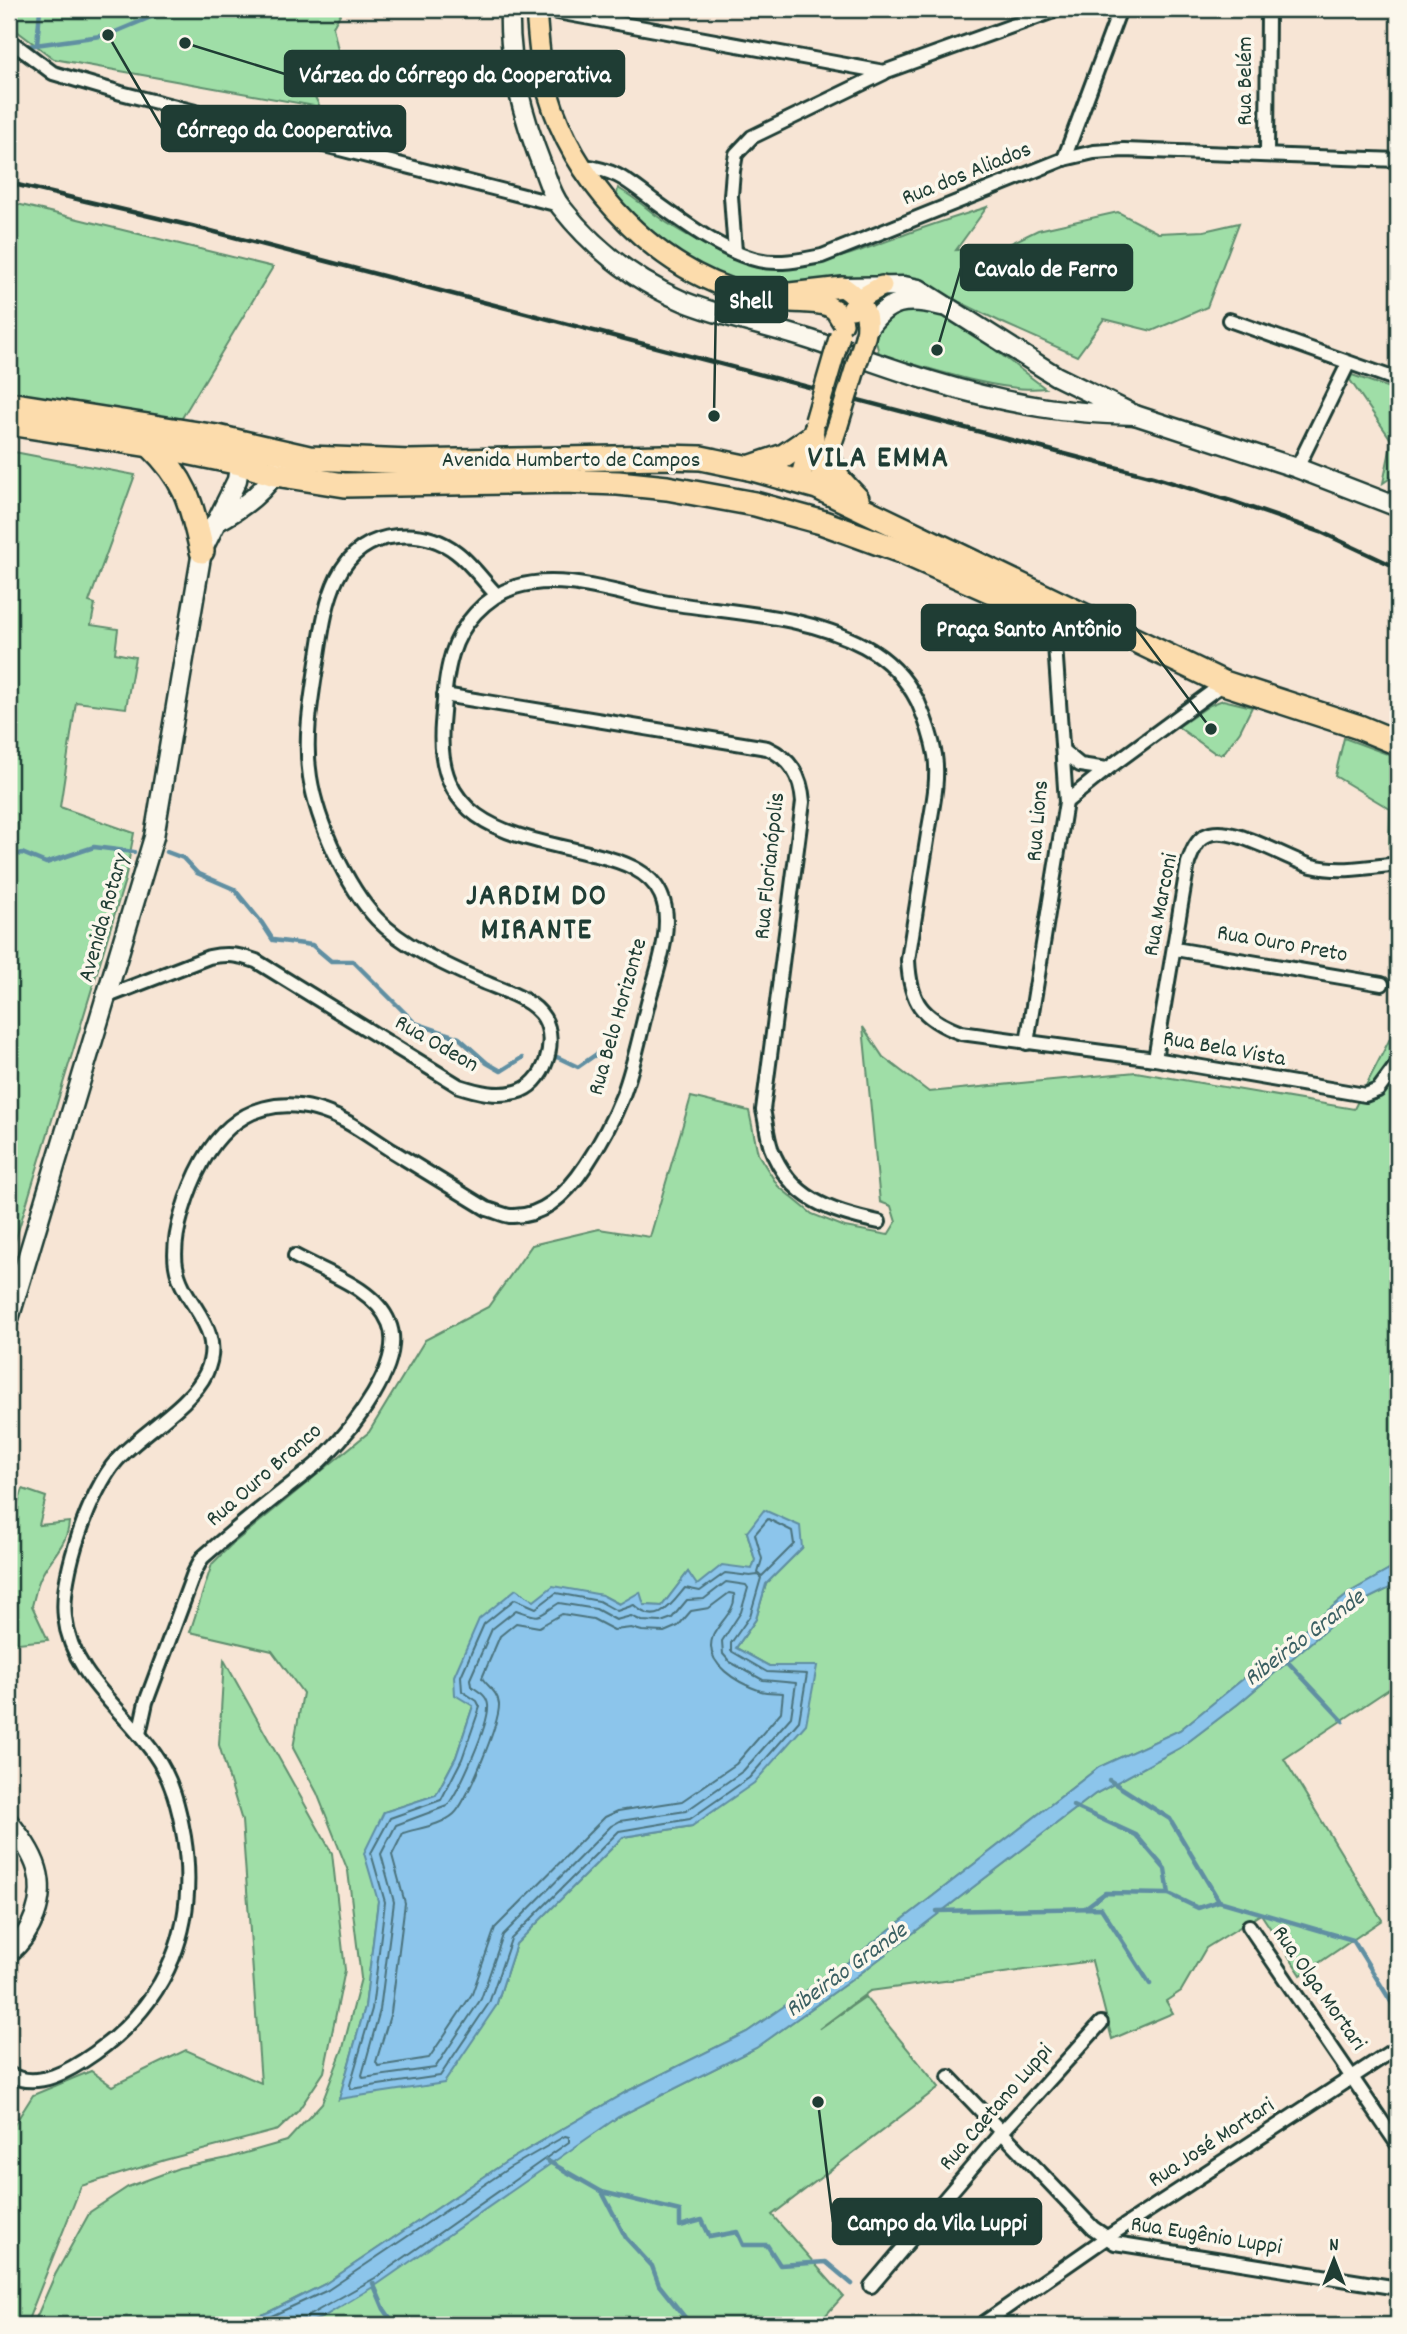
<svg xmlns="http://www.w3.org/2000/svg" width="1407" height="2334" font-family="Dekko,sans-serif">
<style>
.green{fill:#9fdea7;stroke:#5f8e6e;stroke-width:2;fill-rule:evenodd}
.water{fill:#8cc5eb;stroke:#608fa2;stroke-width:2}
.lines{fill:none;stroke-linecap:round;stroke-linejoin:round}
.shore{stroke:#4b737d;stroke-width:2}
.stream{stroke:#608fa2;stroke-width:4.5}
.street-casing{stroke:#1f3d34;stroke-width:18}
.secondary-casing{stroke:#1f3d34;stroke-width:23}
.primary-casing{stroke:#1f3d34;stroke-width:24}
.highway-casing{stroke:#1f3d34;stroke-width:28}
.street{stroke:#fbf7ec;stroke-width:12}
.secondary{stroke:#fbf7ec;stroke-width:18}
.primary{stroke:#fcdcac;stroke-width:19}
.highway{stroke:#fcdcac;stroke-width:23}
.rail{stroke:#1f3d34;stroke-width:4.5}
.primary-bridge-casing{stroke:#1f3d34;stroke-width:24;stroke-linecap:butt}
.primary-bridge{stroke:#fcdcac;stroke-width:19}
.labels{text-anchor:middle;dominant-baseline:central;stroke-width:7;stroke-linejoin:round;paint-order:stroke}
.street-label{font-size:23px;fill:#1f3d34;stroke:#fbf7ec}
.water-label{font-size:24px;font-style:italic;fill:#3a5f62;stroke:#fbf7ec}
.district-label{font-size:30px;font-weight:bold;letter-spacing:2px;fill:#1f3d34;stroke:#fbf7ec}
.leader{fill:none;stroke:#1f3d34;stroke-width:2.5}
.callout-dot{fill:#1f3d34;stroke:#fbf7ec;stroke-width:2.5}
.callout{fill:#1f3d34;stroke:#1f3d34;stroke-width:2.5}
.callout-label{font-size:24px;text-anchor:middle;font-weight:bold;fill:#fff}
</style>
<rect width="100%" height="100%" fill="#f7e5d5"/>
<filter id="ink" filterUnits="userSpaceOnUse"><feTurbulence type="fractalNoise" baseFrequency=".0143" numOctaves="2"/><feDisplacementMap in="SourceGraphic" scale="14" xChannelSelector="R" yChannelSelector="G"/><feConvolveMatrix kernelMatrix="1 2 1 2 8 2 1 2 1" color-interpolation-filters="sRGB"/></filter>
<g filter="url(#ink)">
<g class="green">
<polygon points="9,9 343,9 333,27 340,59 308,83 320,107 54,59 9,25"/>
<path d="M 618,188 C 632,196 644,206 657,216 C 675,229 697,241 717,251 C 783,285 843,257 906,234 C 933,224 960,216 987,207 L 956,250 L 1003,247 L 1038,230 L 1118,212 L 1158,233 L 1204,231 L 1239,223 L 1207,307 L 1152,331 L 1104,319 L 1077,356 L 1003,323 L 910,278 L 869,278 L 767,289 L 716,277 L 634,224 L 616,199 Z"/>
<polygon points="9,202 273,267 179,423 9,395"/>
<path d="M 908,310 L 936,311 L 958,322 L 1045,388 C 1004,394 921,366 879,354 L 875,337 L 884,319 Z"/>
<polygon points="1352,375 1398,391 1398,473 1383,483 1392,441 1350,380"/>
<polygon points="9,451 135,475 89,602 95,604 91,625 118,629 115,653 135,657 126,708 76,702 60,807 134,833 125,880 9,1261"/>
<polygon points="1223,700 1252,707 1240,731 1223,754 1215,753 1178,727 1210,705"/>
<polygon points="1344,738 1398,758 1398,847 1389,848 1390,809 1335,776"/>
<path d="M 1398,1023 L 1398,1565 L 1352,1591 L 1180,1730 L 1099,1767 L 848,1962 L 747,2032 L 626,2092 L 506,2162 L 325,2284 L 269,2312 L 233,2325 L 33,2325 L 55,2275 L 90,2212 L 128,2187 L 179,2168 L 228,2158 L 287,2141 L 322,2103 L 343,2048 L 361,1978 L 348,1871 L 317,1793 L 293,1748 L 303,1693 L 272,1651 L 190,1632 L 212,1564 L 230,1546 L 369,1432 L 425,1340 L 488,1307 L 532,1245 L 599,1229 L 650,1237 L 691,1097 L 749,1111 L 758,1154 L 778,1186 L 812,1214 L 845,1227 L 888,1235 L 896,1222 L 891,1206 L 880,1202 L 863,1027 L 883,1057 L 929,1092 L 1136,1072 L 1354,1109 ZM 747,1532 L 802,1548 L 766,1584 L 756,1619 L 736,1648 L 769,1666 L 816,1666 L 692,1826 L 623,1837 L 516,1944 L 496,2006 L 339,2099 L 365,2007 L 378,1901 L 384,1812 L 436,1795 L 456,1757 L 473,1706 L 602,1595 L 619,1604 L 662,1606 L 688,1572 L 696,1586 L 752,1570 L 755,1560 Z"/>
<path d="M 23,1489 L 46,1497 L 39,1525 L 69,1522 C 68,1543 53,1555 43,1573 C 37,1582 35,1595 32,1606 L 48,1640 L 9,1644 L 9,1529 Z"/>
<polygon points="1398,1584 1398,1683 1284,1759 1382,1920 1301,1975 1261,1914 1206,1948 1181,1991 1166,2001 1173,2013 1112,2039 1092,1961 870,1991 819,2029 865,1997 939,2087 772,2215 843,2296 817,2325 304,2325 323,2317 618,2117 756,2048 857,1976 1095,1794 1180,1748 1238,1704 1355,1605"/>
<polygon points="224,1660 332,1853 345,1970 324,2072 298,2111 278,2130 165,2160 81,2186 26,2325 9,2325 9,2133 33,2095 91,2071 112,2086 186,2050 261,2083 242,1821 219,1745"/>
</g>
<g class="water">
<polygon points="764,1510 800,1526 802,1548 766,1584 756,1619 736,1648 769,1666 817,1666 806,1724 754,1783 692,1826 623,1837 516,1944 496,2006 444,2083 339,2099 365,2007 378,1901 364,1853 384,1812 436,1795 456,1757 473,1706 455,1695 454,1676 479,1619 516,1589 534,1601 553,1586 602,1595 619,1604 640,1592 644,1605 662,1606 688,1572 697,1585 722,1565 752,1569 755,1560 747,1532"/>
<polygon points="1398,1565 1398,1584 1355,1605 1238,1704 1180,1748 1095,1794 857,1976 756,2048 618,2117 378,2284 323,2317 304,2325 233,2325 269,2312 325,2284 506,2162 626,2092 747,2032 848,1962 1099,1767 1180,1730 1352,1591"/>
</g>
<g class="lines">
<g class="shore">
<polygon points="768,1519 792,1531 794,1544 762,1576 758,1573 762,1559 755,1534"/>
<path d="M 725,1573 L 750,1576 L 758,1575 L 761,1578 L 750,1616 L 731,1643 L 731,1651 L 767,1672 L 807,1674 L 799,1721 L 749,1778 L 690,1819 L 619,1831 L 511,1939 L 489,2003 L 440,2076 L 351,2089 L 350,2085 L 372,2009 L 385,1902 L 371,1853 L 390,1818 L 441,1800 L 462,1759 L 480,1707 L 477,1701 L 462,1691 L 461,1676 L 484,1624 L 515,1599 L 536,1608 L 556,1593 L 599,1601 L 617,1611 L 634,1605 C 657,1628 671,1605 685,1588 L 700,1591 Z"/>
<path d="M 726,1582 L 746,1585 L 748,1588 L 741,1612 L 722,1641 L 723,1654 L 730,1662 L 763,1680 L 796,1683 L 791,1717 L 743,1771 L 686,1811 L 620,1821 L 611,1826 L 503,1935 L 481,1999 L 435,2068 L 363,2078 L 362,2075 L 380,2010 L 394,1902 L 381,1854 L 396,1825 L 447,1806 C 459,1791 490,1723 488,1705 C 487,1695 478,1691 471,1686 L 470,1679 L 492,1629 L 516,1610 C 543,1619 535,1618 559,1603 L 596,1609 L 616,1620 L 631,1616 L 642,1621 L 661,1622 L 672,1618 L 687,1600 L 704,1599 Z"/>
<path d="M 729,1593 L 734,1594 C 737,1610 719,1622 713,1636 C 702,1664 740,1684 761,1691 C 768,1693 776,1692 783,1693 L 781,1712 L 736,1764 L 682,1801 L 618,1811 L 605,1817 L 495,1928 L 472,1994 L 429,2058 L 378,2066 L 376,2062 L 391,2012 L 405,1903 L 392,1855 L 403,1833 C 419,1828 442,1825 454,1814 C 467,1802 500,1722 499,1704 C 498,1692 488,1687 482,1678 L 500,1636 L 516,1623 L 539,1627 L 562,1614 L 593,1619 L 614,1630 L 631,1628 L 642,1631 L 664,1632 L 678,1626 L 691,1611 L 709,1608 Z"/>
<polyline points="252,2325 328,2290 509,2168 565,2136 569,2137 569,2142 375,2278 308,2316 304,2325"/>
</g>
<g class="stream">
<polyline points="37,45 40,9"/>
<polyline points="9,53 28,46 108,35 170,9"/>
<polyline points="167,852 183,858 197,873 234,889 262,923 273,940 312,945 331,961 353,961 415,1023 459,1038 487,1063 501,1071 522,1058"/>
<polyline points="9,858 22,853 46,863 94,847 134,852"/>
<polyline points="552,1059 557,1057 578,1067 598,1053"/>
<polyline points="1286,1660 1343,1721"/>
<polyline points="1109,1780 1170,1819 1219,1901"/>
<polyline points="1073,1806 1136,1835 1165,1869 1169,1894"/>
<polyline points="1085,1908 1105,1893 1169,1894 1198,1908 1219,1901 1353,1940 1398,2013"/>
<polyline points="937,1911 1101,1908 1150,1984"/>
<polyline points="546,2160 602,2192 626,2238 652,2266 659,2285 691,2325"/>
<polyline points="602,2192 680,2211 680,2226 702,2220 710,2237 737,2232 743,2245 767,2245 780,2265 826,2262 852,2284"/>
<polyline points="373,2283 384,2309 395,2325"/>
</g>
<defs>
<g id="street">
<polyline points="541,9 884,72 1059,9"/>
<polyline points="1398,9 1398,10"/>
<polyline points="9,40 53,73 121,93 559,205"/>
<polyline points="1267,154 1268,9"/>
<polyline points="1064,159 1120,9"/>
<path d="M 583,166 C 619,171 627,181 654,201 C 683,222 723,252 758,260 C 779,265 802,260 822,256 L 1064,159 L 1094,152 L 1124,150 L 1398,160"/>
<polyline points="735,252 731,196 733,171 736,154 752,137 884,73"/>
<polyline points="1229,320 1398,380"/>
<polyline points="1297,468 1348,364"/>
<path d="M 444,695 L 767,748 C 791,759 801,776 803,802 L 763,1110 C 766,1122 767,1136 771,1148 C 790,1199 831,1212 879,1222"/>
<polyline points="1063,751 1080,765 1107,769"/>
<polyline points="1066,802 1107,769 1224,683"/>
<polyline points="1175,949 1382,984"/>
<path d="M 108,996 L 209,957 C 227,953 239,955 256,961 L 459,1086 C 478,1092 496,1097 516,1092 C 545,1085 558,1042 544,1018 C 532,998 501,990 481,981 C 446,965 404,947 377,919 C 346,886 317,822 310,777 C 304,738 311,701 317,662 C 325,611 331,542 397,536 C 418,534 439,539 456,552 C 471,563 483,581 496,594"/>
<polyline points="1027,1043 1066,802 1053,616"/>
<path d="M 1155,1059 L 1188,863 C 1192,853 1195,842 1205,836 C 1229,822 1286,859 1312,866 C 1340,873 1370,867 1398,864"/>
<path d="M 139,1734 L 146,1702 L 194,1573 L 202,1558 C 230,1533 259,1510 288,1487 C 300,1477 314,1468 325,1456 C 352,1429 406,1363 389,1323 C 375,1288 326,1273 295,1256"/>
<polyline points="1249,1926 1398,2145"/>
<path d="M 9,2074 C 37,2091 71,2070 95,2053 C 169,2000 198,1925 184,1837 C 179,1808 172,1779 155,1755 C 124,1710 71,1675 65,1617 C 60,1576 90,1490 117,1460 C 141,1433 191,1405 206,1373 C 227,1327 182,1305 176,1266 C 171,1236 188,1188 203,1161 C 235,1104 287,1091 345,1121 C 362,1130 378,1142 394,1152 C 425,1171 456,1190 487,1209 C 495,1211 503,1215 510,1216 C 544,1218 569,1191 586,1165 C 600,1144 613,1120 623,1095 C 634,1066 640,1034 648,1003 C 656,973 675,925 661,895 C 650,870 620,861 596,855 C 516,835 434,829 442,724 C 444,701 445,677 452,654 C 461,624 485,597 515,587 C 562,572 617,594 663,602 C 730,613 804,614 864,646 C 888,659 906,678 918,702 C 925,718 932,738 935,755 C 939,781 932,809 928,834 C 921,876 915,918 908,960 C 910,1002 921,1018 961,1033 L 1155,1059 L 1365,1095 L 1378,1090 L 1398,1063"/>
<polyline points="949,2077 1093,2228 1115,2243 1398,2288"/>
<polyline points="871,2286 1001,2133 1101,2023"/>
<polyline points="981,2325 1106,2238 1398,2047"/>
</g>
<g id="secondary">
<path d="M 510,9 C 508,63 523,118 543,168 C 548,181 552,196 561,207 C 594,249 635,281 685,302 C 728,319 773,327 817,342 C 890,368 963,395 1040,407 C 1071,412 1103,414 1135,415"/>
<polyline points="843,287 904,286 919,289 1056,376 1135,415 1297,468 1398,507"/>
<path d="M 867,330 C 887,299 907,297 942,306"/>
<path d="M 215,523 C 242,508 267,491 281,463"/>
<polyline points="9,1319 154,837 202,551 237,480 241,453"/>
<path d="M 9,1822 C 20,1836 32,1852 37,1869 C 46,1899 32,1934 9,1953"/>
</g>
<g id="primary">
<path d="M 536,9 C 538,37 540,66 548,93 C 573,178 645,258 728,288 C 747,295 770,299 791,302 C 803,303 816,302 828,306 L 835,310 L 843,323"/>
<path d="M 790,293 L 843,287 C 861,299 872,315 865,337"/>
<polyline points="852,309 866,295 882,286"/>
<polyline points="799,483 814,429"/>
<polyline points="817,487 838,425"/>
</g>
<g id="highway">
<polyline points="9,404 217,437 309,458 410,462 664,457 701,458 749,468 817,487 1224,683 1359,727 1398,743"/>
<polyline points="9,423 162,447 240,463 275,474 345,485 563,481 618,483 667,488 755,504 821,522 898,550 1057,620"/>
<path d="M 150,445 C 187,481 191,503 202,551"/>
<polyline points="828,456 839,480 857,499"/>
<polyline points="749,468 784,456 812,437"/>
</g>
</defs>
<use href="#street" class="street-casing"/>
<use href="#secondary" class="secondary-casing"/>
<use href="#primary" class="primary-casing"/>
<use href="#highway" class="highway-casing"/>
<use href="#street" class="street"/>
<use href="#secondary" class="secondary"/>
<use href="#primary" class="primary"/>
<use href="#highway" class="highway"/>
<polyline class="rail" points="9,183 192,226 1153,477 1231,501 1321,532 1398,568"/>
<defs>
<g id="primary-bridge">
<polyline points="815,421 840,335"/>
<polyline points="838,425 865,337"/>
</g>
</defs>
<use href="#primary-bridge" class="primary-bridge-casing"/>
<use href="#primary-bridge" class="primary-bridge"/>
</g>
</g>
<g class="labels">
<g class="street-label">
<text transform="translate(1246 81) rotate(-90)">Rua Belém</text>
<text transform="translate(967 175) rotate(-22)">Rua dos Aliados</text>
<text x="571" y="461">Avenida Humberto de Campos</text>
<text transform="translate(1039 821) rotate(-85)">Rua Lions</text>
<text transform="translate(771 866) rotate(-84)">Rua Florianópolis</text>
<text transform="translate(1162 905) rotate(-79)">Rua Marconi</text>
<text transform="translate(105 918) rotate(-74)">Avenida Rotary</text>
<text transform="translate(1282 945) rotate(10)">Rua Ouro Preto</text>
<text transform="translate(619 1017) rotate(-74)">Rua Belo Horizonte</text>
<text transform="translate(436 1045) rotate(30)">Rua Odeon</text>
<text transform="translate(1224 1050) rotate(10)">Rua Bela Vista</text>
<text transform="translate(265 1476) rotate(-41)">Rua Ouro Branco</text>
<text transform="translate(1318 1989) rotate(55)">Rua Olga Mortari</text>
<text transform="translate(997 2108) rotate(-49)">Rua Caetano Luppi</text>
<text transform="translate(1212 2144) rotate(-33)">Rua José Mortari</text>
<text transform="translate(1206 2237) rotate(9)">Rua Eugênio Luppi</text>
</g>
<g class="water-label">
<text transform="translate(1305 1639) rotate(-37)">Ribeirão Grande</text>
<text transform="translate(847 1971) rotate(-36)">Ribeirão Grande</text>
</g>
<g class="district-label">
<text x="879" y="460">VILA EMMA</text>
<text x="537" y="898">JARDIM DO<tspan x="537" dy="34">MIRANTE</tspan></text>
</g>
</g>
<path class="leader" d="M185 43L285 74M108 35L162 128M937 350L961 268M714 416L716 300M1211 729L1135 627M818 2102L833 2222"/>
<g class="callout-dot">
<circle cx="185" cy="43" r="7"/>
<circle cx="108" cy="35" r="7"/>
<circle cx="937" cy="350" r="7"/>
<circle cx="714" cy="416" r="7"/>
<circle cx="1211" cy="729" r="7"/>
<circle cx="818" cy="2102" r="7"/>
</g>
<g class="callout">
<rect x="285" y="51" width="339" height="45" rx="7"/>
<rect x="162" y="106" width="243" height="45" rx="7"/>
<rect x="961" y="245" width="171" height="45" rx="7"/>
<rect x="716" y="277" width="71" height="45" rx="7"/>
<rect x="922" y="605" width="213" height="45" rx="7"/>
<rect x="833" y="2199" width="208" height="45" rx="7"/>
</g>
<g class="callout-label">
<text x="455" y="82">Várzea do Córrego da Cooperativa</text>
<text x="284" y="137">Córrego da Cooperativa</text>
<text x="1046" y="276">Cavalo de Ferro</text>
<text x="751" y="308">Shell</text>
<text x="1029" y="636">Praça Santo Antônio</text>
<text x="937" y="2230">Campo da Vila Luppi</text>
</g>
<rect width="1407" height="2334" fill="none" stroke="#fbf7ec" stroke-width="35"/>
<rect x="18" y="18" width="1372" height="2299" fill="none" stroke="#1f3d34" stroke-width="2.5" filter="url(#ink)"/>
<g transform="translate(1334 2260)" stroke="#fbf7ec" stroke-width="5" paint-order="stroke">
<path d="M0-5L12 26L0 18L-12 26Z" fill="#1f3d34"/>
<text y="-10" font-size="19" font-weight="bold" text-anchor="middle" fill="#1f3d34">N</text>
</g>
</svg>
